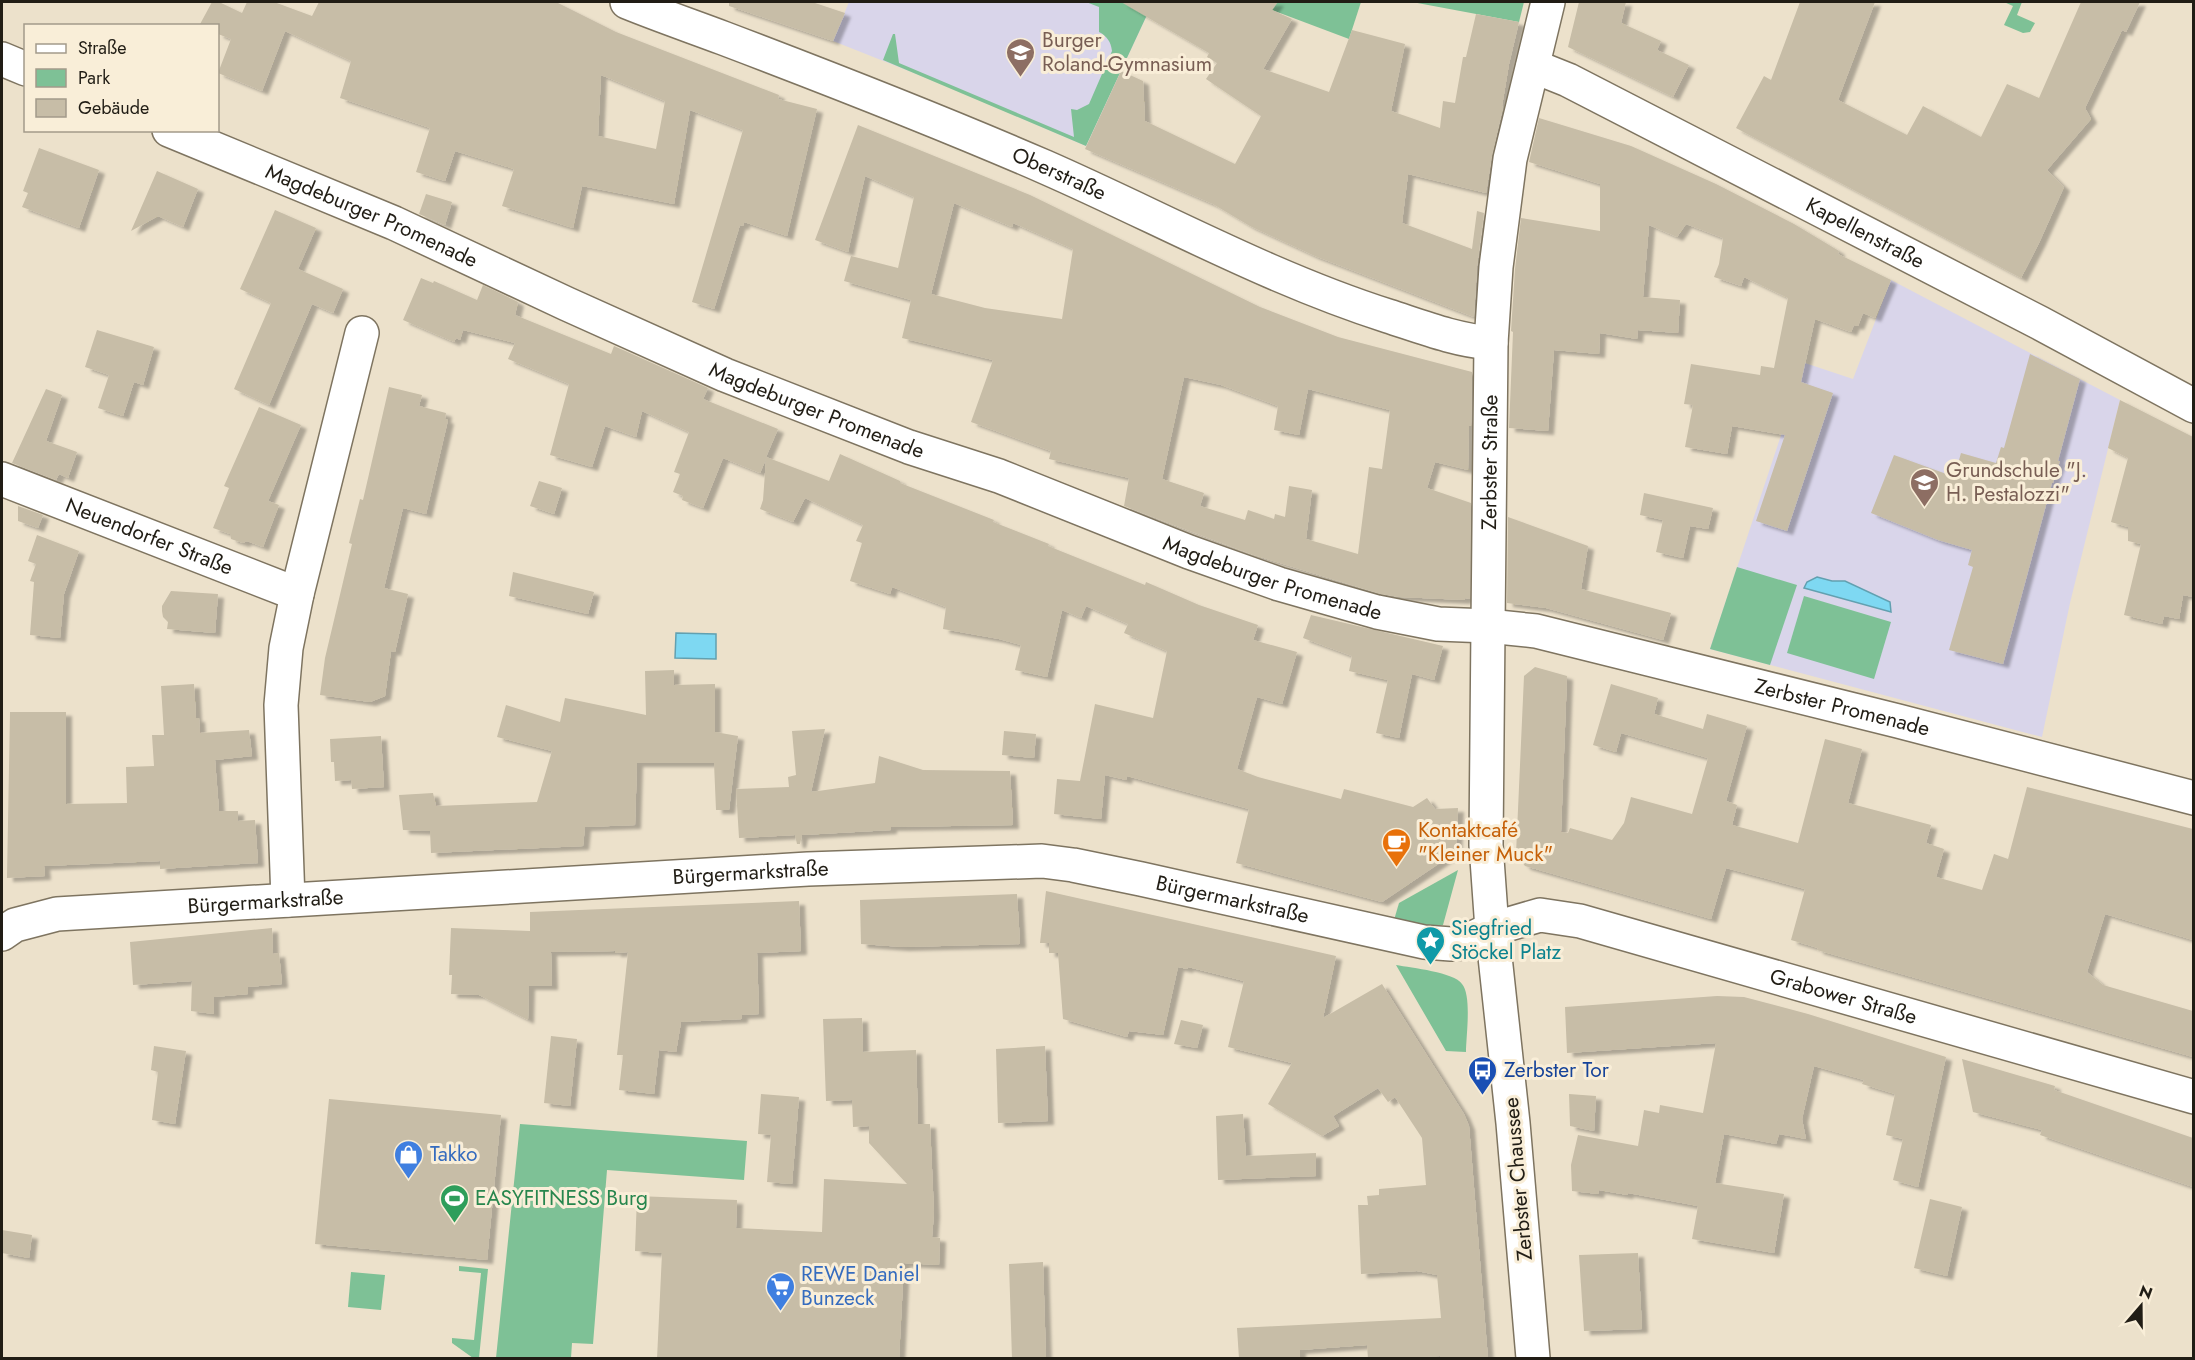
<svg xmlns="http://www.w3.org/2000/svg" width="2195" height="1360" font-family="Jost,sans-serif">
<style>
.education{fill:#d9d5ea}
.green{fill:#7ec196}
.water{fill:#7ed8f2;stroke:#62a0b0;stroke-width:1.5}
.building{fill:#c7bda7;fill-rule:evenodd;filter:url(#shadow)}
.lines{fill:none;stroke-linecap:round;stroke-linejoin:round}
.minor-casing{stroke:#7e7460;stroke-width:36}
.tertiary-casing{stroke:#7e7460;stroke-width:36}
.minor{stroke:#fff;stroke-width:33}
.tertiary{stroke:#fff;stroke-width:33}
.labels{text-anchor:middle;dominant-baseline:central;stroke-width:6;stroke-linejoin:round;paint-order:stroke}
.education-label{font-size:21px;fill:#785e54;stroke:#f9eed8;text-anchor:start}
.street-label{font-size:21px;fill:#211d15;stroke:#f9eed8}
.food-label{font-size:21px;fill:#c56008;stroke:#f9eed8;text-anchor:start}
.culture-label{font-size:21px;fill:#0d838f;stroke:#f9eed8;text-anchor:start}
.transit-label{font-size:21px;fill:#164399;stroke:#f9eed8;text-anchor:start}
.shop-label{font-size:21px;fill:#366cbe;stroke:#f9eed8;text-anchor:start}
.leisure-label{font-size:21px;fill:#27864d;stroke:#f9eed8;text-anchor:start}
</style>
<defs>
<filter id="shadow"><feDropShadow dx="6" dy="4" stdDeviation="1.5" flood-color="#0004"/></filter>
</defs>
<rect width="100%" height="100%" fill="#ece1cb"/>
<g class="education">
<polygon points="849,2 1153,2 1086,146 939,83 833,41"/>
<polygon points="1891,280 2120,400 2070,603 2042,737 1710,649 1805,363 1853,379"/>
</g>
<g class="green">
<path d="M 1086,2 L 1153,2 L 1086,146 L 883,60 L 893,34 L 895,34 L 899,63 L 1074,137 L 1071,109 L 1077,110 L 1089,104 L 1112,51 C 1111,42 1107,36 1099,32 L 1099,7 Z"/>
<polygon points="1277,2 1361,2 1349,39 1272,10"/>
<polygon points="1412,2 1524,2 1519,22"/>
<polygon points="2004,2 2022,2 2017,15 2035,23 2030,32 2023,33 2004,25 2013,6"/>
<polygon points="1737,567 1797,585 1770,665 1710,649"/>
<polygon points="1804,596 1891,622 1874,679 1787,653"/>
<polygon points="1458,870 1443,925 1423,927 1394,920 1399,903"/>
<path d="M 1396,965 C 1412,968 1454,972 1462,984 C 1472,996 1466,1036 1466,1052 L 1446,1051 Z"/>
<polygon points="520,1124 747,1141 744,1180 607,1170 593,1344 572,1343 571,1358 496,1358"/>
<polygon points="459,1266 488,1269 479,1358 473,1358 452,1343 452,1338 474,1340 481,1273 459,1271"/>
<polygon points="351,1272 385,1275 381,1310 348,1307"/>
</g>
<g class="water">
<polygon points="1817,577 1832,581 1845,581 1890,602 1891,612 1804,588 1807,582"/>
<polygon points="676,633 716,634 716,659 675,658"/>
</g>
<g class="building">
<path d="M 212,2 L 219,2 L 242,13 L 247,2 L 274,2 L 312,16 L 319,2 L 556,2 L 616,32 L 779,95 L 778,99 L 817,109 L 787,236 L 744,222 L 743,226 L 740,225 L 714,309 L 692,302 L 743,130 L 690,110 L 674,204 L 582,186 L 573,228 L 502,206 L 514,169 L 455,151 L 445,181 L 416,172 L 430,128 L 340,98 L 351,61 L 285,31 L 262,91 L 218,73 L 231,39 L 218,34 L 218,26 L 199,26 ZM 601,75 L 665,101 L 656,149 L 598,136 Z"/>
<polygon points="729,2 812,2 845,13 833,41 729,6"/>
<polygon points="1121,2 1278,2 1272,10 1292,19 1263,69 1329,92 1352,30 1405,44 1391,111 1440,128 1443,101 1455,103 1463,57 1466,57 1476,14 1519,22 1509,64 1502,106 1503,107 1492,155 1486,193 1408,174 1402,223 1472,249 1477,211 1484,213 1477,266 1474,317 1315,256 1250,226 1213,204 1085,149 1121,71 1143,81 1145,121 1235,164 1261,116 1206,79 1217,63 1207,57 1209,53"/>
<polygon points="1579,2 1626,2 1621,23 1661,41 1657,50 1689,65 1673,97 1568,47"/>
<polygon points="1800,2 1875,2 1838,100 1907,135 1923,106 1981,137 2007,84 2039,98 2081,2 2140,2 2126,32 2122,30 2085,108 2091,119 2047,170 2064,187 2039,243 2021,278 1736,128 1764,76 1771,80"/>
<polygon points="1539,118 1631,146 1716,184 1794,224 1839,251 1838,254 1891,280 1875,318 1863,313 1858,326 1854,325 1851,332 1815,319 1801,382 1833,393 1787,531 1756,521 1785,435 1732,426 1727,454 1685,447 1693,405 1684,404 1691,364 1760,375 1761,366 1774,368 1788,298 1744,277 1741,286 1714,277 1719,264 1723,238 1686,224 1677,237 1649,225 1643,297 1680,300 1678,333 1638,330 1637,339 1600,333 1599,354 1554,350 1548,431 1509,428 1513,332 1511,331 1515,269 1521,218 1600,231 1600,184 1529,162"/>
<path d="M 858,125 L 1030,195 L 1260,307 L 1338,337 L 1472,372 L 1471,426 L 1469,426 L 1468,470 L 1435,462 L 1427,488 L 1471,503 L 1470,599 L 1465,598 L 1465,600 L 1400,597 L 1381,594 L 1251,554 L 1124,506 L 1129,478 L 1049,459 L 1051,451 L 971,422 L 993,360 L 902,338 L 911,300 L 844,281 L 851,256 L 898,268 L 914,197 L 865,176 L 848,252 L 815,240 ZM 954,203 L 1012,227 L 1013,223 L 1073,249 L 1062,319 L 985,308 L 931,294 ZM 1184,377 L 1221,385 L 1278,406 L 1274,430 L 1299,435 L 1308,389 L 1390,410 L 1382,469 L 1369,467 L 1358,554 L 1306,539 L 1312,490 L 1289,486 L 1285,517 L 1275,514 L 1274,519 L 1248,510 L 1245,520 L 1200,506 L 1204,493 L 1162,479 Z"/>
<polygon points="39,148 99,170 79,228 22,207 28,193 23,191"/>
<polygon points="157,171 198,189 183,227 158,216 131,231"/>
<polygon points="426,194 452,202 445,225 419,214"/>
<polygon points="275,210 316,228 298,269 343,289 333,313 312,304 269,405 234,389 271,303 240,289"/>
<polygon points="421,278 433,283 434,281 477,300 483,285 518,302 515,315 611,354 614,346 708,388 703,399 778,429 766,457 829,481 840,454 900,481 900,483 994,520 993,522 1049,544 1048,546 1145,585 1146,582 1199,605 1258,625 1253,640 1297,652 1282,704 1257,697 1237,769 1258,777 1341,799 1344,789 1413,807 1427,798 1435,809 1458,808 1456,852 1382,902 1236,863 1249,809 1127,776 1126,780 1105,775 1101,819 1054,814 1057,779 1080,781 1095,704 1153,718 1167,651 1124,633 1128,624 1086,606 1081,618 1062,610 1047,677 1015,670 1021,645 999,639 943,629 946,607 892,587 890,594 850,581 862,543 856,541 863,525 805,498 793,522 760,509 763,500 766,459 760,473 723,458 703,508 682,500 683,496 673,492 680,474 674,472 689,432 642,411 636,437 605,426 592,467 550,455 569,384 508,359 515,343 463,330 460,340 456,338 454,342 403,320"/>
<polygon points="97,330 154,347 143,385 134,382 123,416 98,408 109,375 85,367"/>
<polygon points="2030,354 2080,379 2058,461 2060,461 2053,483 2052,483 2003,664 1949,650 1973,567 1968,565 1972,550 1938,540 1871,513 1894,455 1952,476 1953,473 1955,474 1961,453 1996,463 2001,447 2004,448"/>
<polygon points="389,387 422,395 419,406 446,413 445,419 448,420 426,514 403,508 384,588 408,594 395,652 391,651 385,696 370,702 320,695 325,658 352,544 349,543 360,499 363,500"/>
<polygon points="46,389 62,395 46,441 77,452 68,478 59,474 56,480 12,463"/>
<polygon points="2120,400 2193,437 2193,597 2183,595 2179,619 2164,616 2162,624 2124,615 2141,544 2128,541 2128,527 2111,522 2128,458 2108,448"/>
<polygon points="259,407 301,425 268,501 279,505 263,547 247,541 243,543 231,539 230,534 213,528 229,488 224,486"/>
<polygon points="539,481 562,488 554,514 530,506"/>
<polygon points="1644,493 1713,508 1708,529 1690,526 1683,558 1656,552 1663,520 1640,515"/>
<polygon points="18,506 43,515 38,528 18,521"/>
<polygon points="1508,517 1588,546 1581,589 1671,613 1663,640 1546,608 1507,603"/>
<polygon points="37,535 79,551 64,594 60,638 30,635 34,582 30,581 36,564 28,561"/>
<polygon points="513,572 594,592 588,614 509,596"/>
<polygon points="171,591 218,594 215,633 167,629 168,622 163,617 162,611 162,606"/>
<polygon points="1311,615 1443,646 1434,680 1412,674 1399,738 1376,733 1388,680 1349,671 1352,656 1303,638"/>
<polygon points="1535,667 1567,676 1561,832 1568,833 1570,828 1612,840 1624,823 1631,797 1692,814 1708,758 1621,733 1616,752 1593,745 1611,684 1658,698 1654,714 1703,729 1707,714 1747,726 1726,801 1737,805 1732,825 1758,832 1798,843 1825,739 1862,749 1848,803 1931,825 1926,843 1944,849 1936,877 1982,890 1994,854 2008,859 2027,787 2193,829 2193,940 2105,914 2087,972 2103,985 2193,1011 2193,1057 1817,950 1818,948 1791,940 1805,889 1726,868 1711,919 1525,866 1516,854 1524,676"/>
<polygon points="674,670 674,685 715,684 715,732 738,736 729,810 716,810 714,763 637,763 635,825 585,827 583,846 431,853 430,831 403,830 399,795 433,793 436,806 537,802 552,751 497,737 506,705 560,722 565,698 646,715 645,671"/>
<polygon points="194,684 196,718 199,718 200,733 249,730 252,756 215,760 219,811 238,811 238,821 255,820 258,863 160,869 160,861 44,866 45,876 7,878 10,712 66,712 66,804 127,803 126,767 154,766 152,735 164,735 161,686"/>
<polygon points="825,729 811,792 875,783 879,756 923,770 1010,771 1013,825 891,827 891,830 802,835 800,844 797,844 795,835 739,838 736,789 789,787 788,777 796,775 792,731"/>
<polygon points="1004,731 1036,734 1034,758 1002,755"/>
<polygon points="381,736 384,787 352,789 351,780 335,781 334,762 331,762 330,739"/>
<polygon points="1046,891 1336,956 1323,1018 1382,984 1464,1114 1469,1126 1488,1359 1440,1359 1440,1356 1368,1359 1367,1345 1300,1350 1300,1359 1239,1359 1237,1328 1441,1318 1437,1275 1417,1271 1361,1274 1358,1205 1368,1205 1367,1196 1379,1195 1379,1189 1426,1185 1422,1138 1395,1097 1388,1102 1378,1088 1333,1116 1339,1126 1322,1136 1268,1104 1292,1063 1228,1047 1244,981 1188,967 1187,969 1178,967 1163,1035 1129,1031 1127,1037 1063,1019 1058,953 1049,953 1049,943 1040,943"/>
<polygon points="1017,894 1020,944 903,947 861,944 860,900"/>
<polygon points="799,901 801,951 757,953 759,1014 742,1015 742,1019 681,1022 676,1052 659,1050 654,1094 619,1090 623,1055 617,1055 628,952 615,953 615,951 551,952 552,986 529,986 528,1020 479,995 451,994 452,975 449,975 451,928 530,931 530,912"/>
<polygon points="272,928 273,954 279,953 282,984 248,987 248,994 214,997 214,1014 191,1011 192,981 133,985 130,942"/>
<polygon points="1717,996 1744,997 1808,1014 1946,1057 1918,1187 1893,1180 1903,1139 1886,1135 1895,1094 1862,1084 1864,1080 1814,1066 1802,1119 1806,1139 1779,1134 1776,1144 1724,1134 1715,1183 1784,1194 1774,1253 1692,1239 1698,1206 1628,1193 1627,1195 1599,1190 1598,1194 1572,1191 1571,1165 1578,1135 1638,1146 1644,1110 1659,1113 1660,1105 1703,1113 1716,1043 1567,1053 1565,1007"/>
<polygon points="862,1018 863,1052 916,1050 918,1124 930,1124 934,1213 932,1237 940,1238 939,1265 904,1263 899,1359 657,1359 662,1253 635,1251 637,1196 737,1200 736,1228 822,1232 824,1179 907,1184 869,1143 869,1126 853,1127 852,1100 826,1101 823,1019"/>
<polygon points="1181,1020 1203,1025 1197,1048 1174,1044"/>
<polygon points="551,1036 577,1039 570,1106 544,1103"/>
<polygon points="154,1046 186,1051 175,1124 152,1120 158,1072 151,1070"/>
<polygon points="1045,1046 1048,1121 998,1123 996,1049"/>
<polygon points="1962,1059 2055,1086 2054,1090 2193,1138 2193,1187 2040,1135 2042,1130 1973,1112"/>
<polygon points="761,1094 799,1097 792,1184 767,1182 771,1135 758,1134"/>
<polygon points="1569,1094 1596,1096 1594,1131 1570,1126"/>
<polygon points="329,1099 501,1115 487,1260 315,1244"/>
<polygon points="1243,1114 1246,1156 1316,1153 1316,1176 1218,1180 1216,1116"/>
<polygon points="1930,1199 1962,1207 1947,1276 1914,1268"/>
<polygon points="2,1230 32,1235 29,1258 2,1253"/>
<polygon points="1638,1253 1642,1329 1584,1331 1579,1255"/>
<polygon points="1043,1262 1046,1359 1012,1359 1009,1264"/>
</g>
<g class="lines">
<defs>
<g id="minor">
<path id="s1" d="M 627,2 C 659,15 691,26 723,38 C 831,79 939,121 1045,167 C 1159,217 1269,278 1388,316 C 1422,327 1455,340 1491,343"/>
<polyline points="2,59 26,69"/>
<path id="s2" d="M 1533,66 L 1568,80 L 2040,323 L 2194,406"/>
<path id="s3" d="M 169,130 L 394,223 L 567,304 L 725,375 L 909,447 L 999,476 L 1189,552 L 1279,584 L 1377,612 L 1438,624 L 1488,626 L 1536,631 L 1898,721 L 2194,798"/>
<path id="s4" d="M 2,479 L 297,594"/>
<polyline points="288,900 281,705 286,648 297,594 362,333"/>
<path id="s5" d="M 2,934 L 15,925 L 57,914 L 808,869 L 1042,861 L 1073,865 L 1141,879 L 1424,942 L 1451,944 L 1462,943 L 1492,929 L 1540,915 L 1580,921 L 2194,1097"/>
</g>
<g id="tertiary">
<path id="s6" d="M 1533,1358 L 1513,1123 L 1492,929 L 1486,845 L 1488,626 L 1491,343 L 1496,267 L 1510,159 L 1548,2"/>
</g>
</defs>
<use href="#minor" class="minor-casing"/>
<use href="#tertiary" class="tertiary-casing"/>
<use href="#minor" class="minor"/>
<use href="#tertiary" class="tertiary"/>
</g>
<defs>
<symbol id="school-pin" viewBox="-11 -11 22 30"><path d="M0 17L-7.5 6A9.5 9.5 0 1 1 7.5 6Z" fill="#8d6e63" stroke="#f9eed8"/><path d="M0-5L7-2L0 1L-7-2ZM-4 1L0 2.5L4 1V4Q0 6-4 4Z" fill="#fff"/></symbol>
<symbol id="cafe-pin" viewBox="-11 -11 22 30"><path d="M0 17L-7.5 6A9.5 9.5 0 1 1 7.5 6Z" fill="#e8710a" stroke="#f9eed8"/><path d="M-5.5-4.5H6V0H3Q3 3.5 0 3.5H-2.5Q-5.5 3.5-5.5 0ZM3-3.2v2h1.7v-2ZM-6 4.5H4V6H-6Z" fill="#fff"/></symbol>
<symbol id="sight-pin" viewBox="-11 -11 22 30"><path d="M0 17L-7.5 6A9.5 9.5 0 1 1 7.5 6Z" fill="#0f9aa8" stroke="#f9eed8"/><path d="M0-6L1.8-2.2L6-1.7L2.9 1.2L3.7 5.4L0 3.3L-3.7 5.4L-2.9 1.2L-6-1.7L-1.8-2.2Z" fill="#fff"/></symbol>
<symbol id="bus-pin" viewBox="-11 -11 22 30"><path d="M0 17L-7.5 6A9.5 9.5 0 1 1 7.5 6Z" fill="#1a4fb4" stroke="#f9eed8"/><path d="M-5-6H5V4H4V6H2V4H-2V6H-4V4H-5ZM-3.5-4V0h7V-4ZM-3.5 1.2v1.5H-2V1.2ZM2 1.2v1.5H3.5V1.2Z" fill="#fff"/></symbol>
<symbol id="shop-pin" viewBox="-11 -11 22 30"><path d="M0 17L-7.5 6A9.5 9.5 0 1 1 7.5 6Z" fill="#3f7fe0" stroke="#f9eed8"/><path d="M-5-2.5h2.3a2.7 3.5 0 0 1 5.4 0H5L5.5 6h-11ZM-1.5-2.5h3a1.5 2.3 0 0 0-3 0Z" fill="#fff"/></symbol>
<symbol id="stadium-pin" viewBox="-11 -11 22 30"><path d="M0 17L-7.5 6A9.5 9.5 0 1 1 7.5 6Z" fill="#2e9e5b" stroke="#f9eed8"/><path d="M0-5a6.5 5 0 1 0 0 10a6.5 5 0 1 0 0-10ZM-3.5-1.8h7v3.6h-7Z" fill="#fff"/></symbol>
<symbol id="supermarket-pin" viewBox="-11 -11 22 30"><path d="M0 17L-7.5 6A9.5 9.5 0 1 1 7.5 6Z" fill="#3f7fe0" stroke="#f9eed8"/><path d="M-6-5.5h2.5l.6 2H6L4.5 2H-2.5L-4.4-4H-6ZM-1.5 3.2a1.3 1.3 0 1 0 .1 0ZM3 3.2a1.3 1.3 0 1 0 .1 0Z" fill="#fff"/></symbol>
</defs>
<g fill-rule="evenodd">
<use href="#school-pin" x="1004" y="36" width="33" height="45"/>
<use href="#school-pin" x="1908" y="466" width="33" height="45"/>
<use href="#cafe-pin" x="1380" y="826" width="33" height="45"/>
<use href="#sight-pin" x="1414" y="924" width="33" height="45"/>
<use href="#bus-pin" x="1466" y="1054" width="33" height="45"/>
<use href="#shop-pin" x="392" y="1138" width="33" height="45"/>
<use href="#stadium-pin" x="438" y="1182" width="33" height="45"/>
<use href="#supermarket-pin" x="764" y="1270" width="33" height="45"/>
</g>
<g class="labels">
<g class="education-label">
<text x="1042" y="40">Burger<tspan x="1042" dy="24">Roland-Gymnasium</tspan></text>
<text x="1946" y="470">Grundschule "J.<tspan x="1946" dy="24">H. Pestalozzi"</tspan></text>
</g>
<g class="street-label">
<text stroke="none"><textPath href="#s1" startOffset="465">Oberstraße</textPath></text>
<text stroke="none"><textPath href="#s3" startOffset="220">Magdeburger Promenade</textPath></text>
<text stroke="none"><textPath href="#s2" startOffset="372">Kapellenstraße</textPath></text>
<text stroke="none"><textPath href="#s3" startOffset="706">Magdeburger Promenade</textPath></text>
<text stroke="none"><textPath href="#s6" startOffset="898">Zerbster Straße</textPath></text>
<text stroke="none"><textPath href="#s4" startOffset="158">Neuendorfer Straße</textPath></text>
<text stroke="none"><textPath href="#s3" startOffset="1192">Magdeburger Promenade</textPath></text>
<text stroke="none"><textPath href="#s3" startOffset="1778">Zerbster Promenade</textPath></text>
<text stroke="none"><textPath href="#s5" startOffset="754">Bürgermarkstraße</textPath></text>
<text stroke="none"><textPath href="#s5" startOffset="1240">Bürgermarkstraße</textPath></text>
<text stroke="none"><textPath href="#s5" startOffset="268">Bürgermarkstraße</textPath></text>
<text stroke="none"><textPath href="#s5" startOffset="1872">Grabower Straße</textPath></text>
<text transform="translate(1518 1179) rotate(-95)">Zerbster Chaussee</text>
</g>
<g class="food-label">
<text x="1418" y="830">Kontaktcafé<tspan x="1418" dy="24">"Kleiner Muck"</tspan></text>
</g>
<g class="culture-label">
<text x="1451" y="928">Siegfried<tspan x="1451" dy="24">Stöckel Platz</tspan></text>
</g>
<g class="transit-label">
<text x="1504" y="1070">Zerbster Tor</text>
</g>
<g class="shop-label">
<text x="430" y="1154">Takko</text>
<text x="801" y="1274">REWE Daniel<tspan x="801" dy="24">Bunzeck</tspan></text>
</g>
<g class="leisure-label">
<text x="475" y="1198">EASYFITNESS Burg</text>
</g>
</g>
<rect width="2195" height="1360" fill="none" stroke="#211d15" stroke-width="6"/>
<rect x="24" y="24" width="195" height="108" fill="#f9eed8" stroke="#a39a8a" stroke-width="1.5"/>
<rect x="36" y="44" width="30" height="9" fill="#ffffff" stroke="#a39a8a" stroke-width="1.5"/>
<text x="78" y="54" font-size="18" fill="#211d15">Straße</text>
<rect x="36" y="69" width="30" height="18" fill="#7ec196" stroke="#a39a8a" stroke-width="1.5"/>
<text x="78" y="84" font-size="18" fill="#211d15">Park</text>
<rect x="36" y="99" width="30" height="18" fill="#c7bda7" stroke="#a39a8a" stroke-width="1.5"/>
<text x="78" y="114" font-size="18" fill="#211d15">Gebäude</text>
<g transform="translate(2141 1306) rotate(20)" stroke="#f9eed8" stroke-width="4.5" paint-order="stroke">
<path d="M0-4.5L10 22L0 15L-10 22Z" fill="#211d15"/>
<text y="-9" font-size="16" font-weight="bold" text-anchor="middle" fill="#211d15">N</text>
</g>
</svg>
